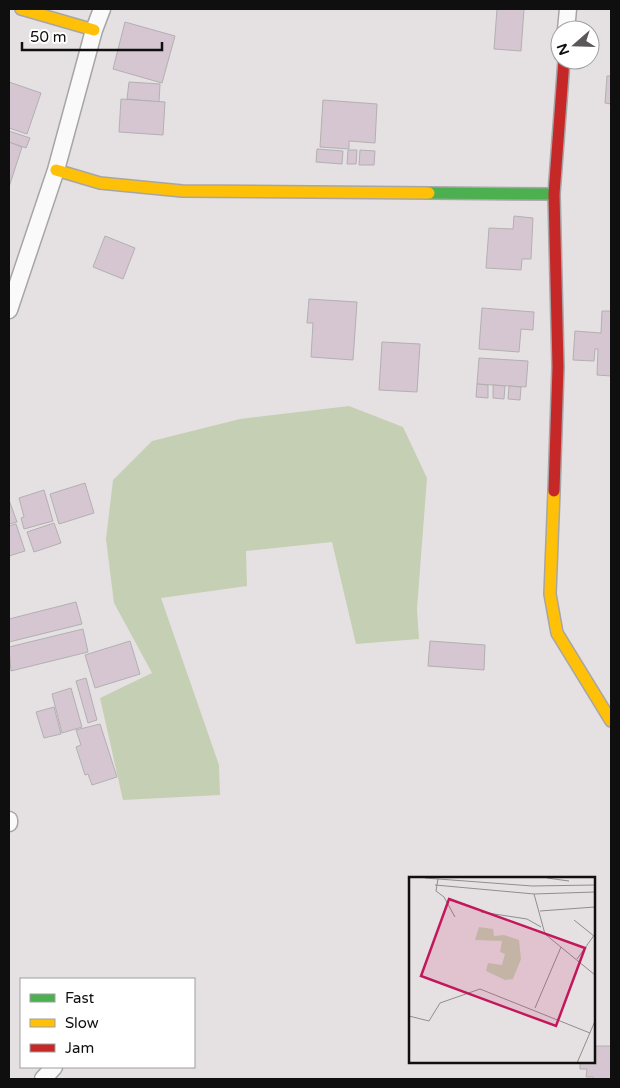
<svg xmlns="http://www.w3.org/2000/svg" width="620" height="1088" font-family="'Varela Round',sans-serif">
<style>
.green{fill:#c5cfb3}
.building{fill:#d5c6d1;stroke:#b2b0b1}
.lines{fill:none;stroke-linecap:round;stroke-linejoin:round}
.street-casing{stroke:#a7a5a6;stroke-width:19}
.fast-casing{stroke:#a7a5a6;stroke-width:14}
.slow-casing{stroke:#a7a5a6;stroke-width:14}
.jam-casing{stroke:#a7a5a6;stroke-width:14}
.street{stroke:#fbfafb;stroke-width:16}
.fast{stroke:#4caf50;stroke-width:11}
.slow{stroke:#ffc107;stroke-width:11}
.jam{stroke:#c62828;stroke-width:11}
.inset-road{fill:none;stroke:#908d8f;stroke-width:1}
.view{fill:#c2185b;fill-opacity:0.15;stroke:#c2185b;stroke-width:2.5}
.inset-edge{fill:none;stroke:#100f10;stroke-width:2.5}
</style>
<rect width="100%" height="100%" fill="#e5e1e3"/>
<polygon class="green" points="349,406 403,427 427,478 417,609 419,639 356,644 332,542 246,551 247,586 161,598 219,765 220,795 123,800 100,698 152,673 114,603 106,539 113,480 152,441 240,419"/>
<g class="building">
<polygon points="497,9 524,9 521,51 494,49"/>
<polygon points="125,22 175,36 162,83 113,69"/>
<polygon points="607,76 611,76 611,104 605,103"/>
<polygon points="9,82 41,93 27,134 9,128"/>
<polygon points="129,82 160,84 159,102 127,99"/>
<polygon points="121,99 165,102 163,135 119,132"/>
<polygon points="323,100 377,104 375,143 349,141 349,149 320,147"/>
<polygon points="9,131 30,138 26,148 9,142"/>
<polygon points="9,142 22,147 9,187"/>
<polygon points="317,149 343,151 342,164 316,162"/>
<polygon points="348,150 357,150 356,164 347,164"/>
<polygon points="360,150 375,151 374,165 359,165"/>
<polygon points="514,216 533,218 531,259 522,259 521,270 486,268 489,228 513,229"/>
<polygon points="105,236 135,248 123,279 93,267"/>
<polygon points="309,299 357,302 353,360 311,357 313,323 307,323"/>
<polygon points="482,308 534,312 533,330 521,329 519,352 479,349"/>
<polygon points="602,311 611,311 611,376 597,375 598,349 595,349 594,361 573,360 575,331 601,333"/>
<polygon points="382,342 420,344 417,392 379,390"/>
<polygon points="479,358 528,361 526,387 477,384"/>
<polygon points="477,384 488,385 488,398 476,397"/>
<polygon points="493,385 505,386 504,399 493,398"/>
<polygon points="509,386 521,387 520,400 508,399"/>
<polygon points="85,483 94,513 59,524 50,494"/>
<polygon points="44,490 53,521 24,529 21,518 24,517 19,498"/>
<polygon points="9,500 17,522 9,524"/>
<polygon points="54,523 61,543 34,552 27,532"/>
<polygon points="16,524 25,551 9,556 9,526"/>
<polygon points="76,602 82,624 9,642 9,619"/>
<polygon points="83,629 88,652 11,671 9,647"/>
<polygon points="130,641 140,674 95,688 85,655"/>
<polygon points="430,641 485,645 484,670 428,666"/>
<polygon points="86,678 97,720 88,723 76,681"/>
<polygon points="71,688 82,727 62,733 52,694"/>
<polygon points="54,707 61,734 44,738 36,712"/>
<polygon points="100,724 117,777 92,785 88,774 85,775 76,747 81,745 76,730"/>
<polygon points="594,1046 611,1046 611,1079 593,1079 593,1077 586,1077 587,1069 580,1069 580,1062 594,1062"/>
</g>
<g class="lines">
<defs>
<g id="street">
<polyline points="566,30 568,9"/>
<polyline points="9,310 56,170 94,30 102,9"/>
<polyline points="9,820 9,823"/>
<polyline points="43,1079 54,1067"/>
</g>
<polyline id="fast" points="429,193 554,194"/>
<g id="slow">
<polyline points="21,9 94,30"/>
<polyline points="56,170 100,183 182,191 429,193"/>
<polyline points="554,491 550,594 557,633 611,721"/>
</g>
<polyline id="jam" points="554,491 558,367 554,194 564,60"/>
</defs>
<use href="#street" class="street-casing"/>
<use href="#fast" class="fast-casing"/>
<use href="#slow" class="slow-casing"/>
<use href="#jam" class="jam-casing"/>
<use href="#street" class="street"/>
<use href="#fast" class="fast"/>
<use href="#slow" class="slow"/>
<use href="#jam" class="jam"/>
</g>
<g transform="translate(409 877)">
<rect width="186" height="186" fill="#e5e1e3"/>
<path d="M 70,50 L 84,52 L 85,59 L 95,58 L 110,63 L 112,82 L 104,102 L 96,103 L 77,94 L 79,86 L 93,88 L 96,77 L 91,75 L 93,64 L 66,63 Z" fill="#c5cfb3"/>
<path class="inset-road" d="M 16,1 L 123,9 L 186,8M 138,1 L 160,4M 29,2 L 27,14 L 35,20 L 46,40M 26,8 L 125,17 L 186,15M 125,17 L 136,57 L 186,98M 131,34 L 186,30M 72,35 L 118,42 L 132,50M 165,43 L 185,59M 168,82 L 186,57M 126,131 L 152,70M 0,139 L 20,144 L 31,126 L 71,112 L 181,156M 168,186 L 186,144"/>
<path class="view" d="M 40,22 L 176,71 L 147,149 L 12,99 Z"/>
<rect width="186" height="186" class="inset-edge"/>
</g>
<rect width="620" height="1088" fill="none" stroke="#100f10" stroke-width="20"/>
<rect x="20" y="978" width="175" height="90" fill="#ffffff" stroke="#9f9f9f"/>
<rect x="30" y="994" width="25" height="8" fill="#4caf50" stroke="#9f9f9f"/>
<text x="65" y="1003" font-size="15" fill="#100f10">Fast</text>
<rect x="30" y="1019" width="25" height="8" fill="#ffc107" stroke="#9f9f9f"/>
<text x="65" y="1028" font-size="15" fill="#100f10">Slow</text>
<rect x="30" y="1044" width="25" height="8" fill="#c62828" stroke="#9f9f9f"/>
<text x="65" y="1053" font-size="15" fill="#100f10">Jam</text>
<g transform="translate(575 45) rotate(250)"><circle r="24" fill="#ffffff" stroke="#9f9f9f"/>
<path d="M0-4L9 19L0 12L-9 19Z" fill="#5b585a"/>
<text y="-8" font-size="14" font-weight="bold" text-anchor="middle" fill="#100f10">N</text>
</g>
<path d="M22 42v8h140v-8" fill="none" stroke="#100f10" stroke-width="2.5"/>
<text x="30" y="42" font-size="15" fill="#100f10" stroke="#ffffff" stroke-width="4" paint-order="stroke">50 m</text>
</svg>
